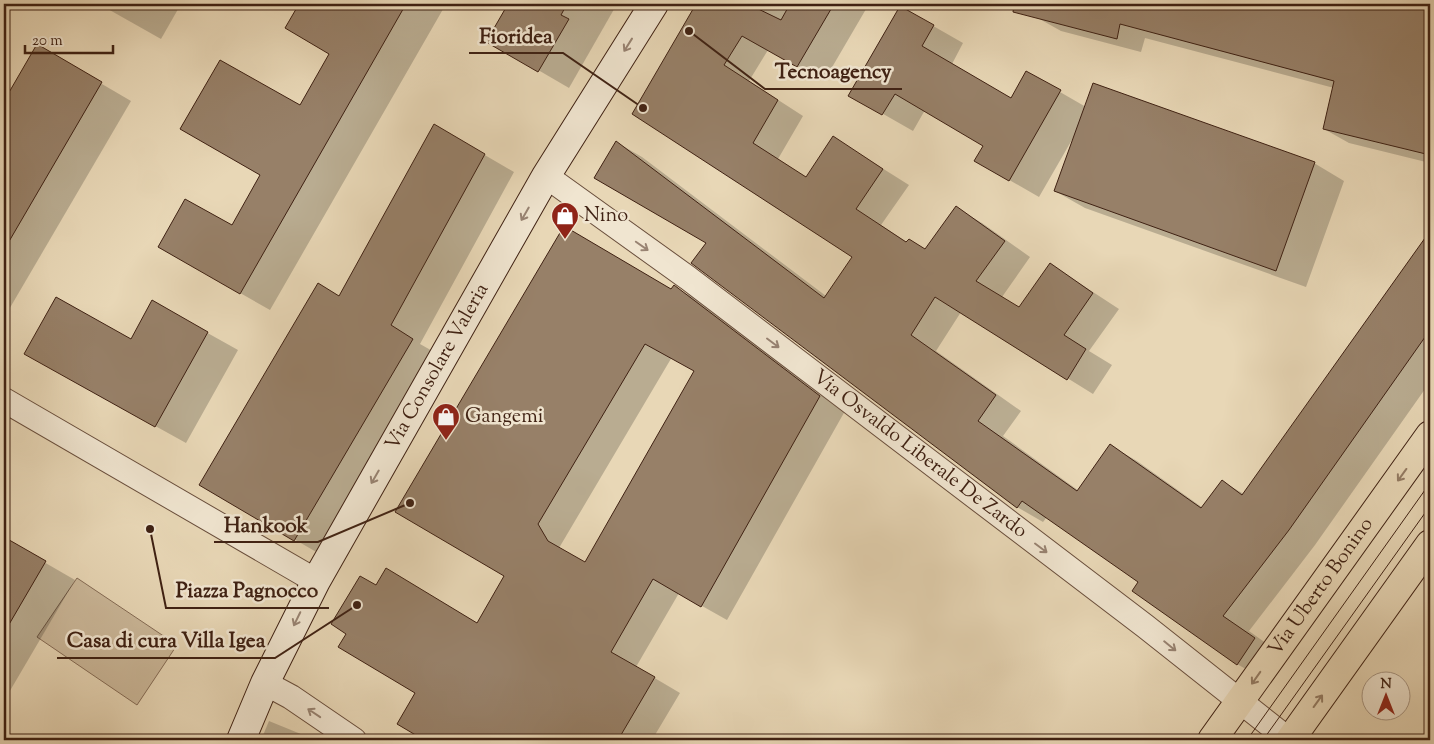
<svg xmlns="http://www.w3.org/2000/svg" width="1434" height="744" font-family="'Sorts Mill Goudy',serif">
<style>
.green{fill:#cbb89a;stroke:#856c56}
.shadow{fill:#0003;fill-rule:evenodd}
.building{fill:#978068;stroke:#3f2113;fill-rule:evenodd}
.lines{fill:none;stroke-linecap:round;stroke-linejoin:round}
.street-casing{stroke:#694e3c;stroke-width:26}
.secondary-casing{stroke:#3f2113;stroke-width:30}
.primary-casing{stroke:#3f2113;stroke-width:30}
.street{stroke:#f0e5d0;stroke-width:24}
.secondary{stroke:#f0e5d0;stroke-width:28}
.primary{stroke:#e8d7b6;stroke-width:28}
.tram{stroke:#3f2113;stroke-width:1}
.oneway{stroke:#988372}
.oneway2{stroke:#947c64}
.labels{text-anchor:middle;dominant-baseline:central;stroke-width:5;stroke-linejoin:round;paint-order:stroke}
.poi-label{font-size:20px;fill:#3f2113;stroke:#f0e5d0;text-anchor:start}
.street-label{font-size:20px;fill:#3f2113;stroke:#f0e5d0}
.leader{fill:none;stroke:#3f2113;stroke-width:2}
.callout-dot{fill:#3f2113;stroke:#f0e5d0;stroke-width:2}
.callout-label{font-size:21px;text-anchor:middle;font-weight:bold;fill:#3f2113;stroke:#f0e5d0;stroke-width:5;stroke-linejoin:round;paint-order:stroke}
</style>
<rect width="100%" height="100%" fill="#e8d7b6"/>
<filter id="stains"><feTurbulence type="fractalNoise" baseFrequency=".004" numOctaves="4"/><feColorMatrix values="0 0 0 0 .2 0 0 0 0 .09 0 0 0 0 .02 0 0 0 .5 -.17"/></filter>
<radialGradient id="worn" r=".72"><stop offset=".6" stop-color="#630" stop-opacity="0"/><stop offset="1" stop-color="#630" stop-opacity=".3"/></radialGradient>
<polygon class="green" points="77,578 177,645 137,705 37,637"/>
<g class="shadow">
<polygon points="99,4 181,4 161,39"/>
<polygon points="300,4 446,4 270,310 159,247 232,227 331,53 287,28"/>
<polygon points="510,4 617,4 569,88 488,41"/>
<polygon points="698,4 869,4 824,81 768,50 749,81 803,116 778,159 807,178 834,138 909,185 881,225 908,243 926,250 956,208 982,223 1030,257 1002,297 1020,308 1050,264 1119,309 1089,351 1112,365 1093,394 961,312 936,351 1021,411 1003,436 1079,491 1111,446 1137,461 1203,508 1223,482 1244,494 1418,251 1430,259 1430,382 1315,545 1249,631 1281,654 1263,679 1237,664 1139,582 1047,517 1043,522 1017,507 707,243 616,142 642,157 826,296 854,257 634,113"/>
<polygon points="1040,4 1430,4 1430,163 1349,143 1324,129 1334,88 1145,38 1141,52 1061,31 1036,17"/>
<polygon points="900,7 963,43 952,64 1011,99 1027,73 1086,107 1314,163 1344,181 1306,287 1085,208 1055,191 1073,138 1039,197 976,161 985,145 925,110 913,131 850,95"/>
<polygon points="37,46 131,101 4,318 4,104"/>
<polygon points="435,126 514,172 420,344 443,357 325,557 200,485 340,297"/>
<path d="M 674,287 L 700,301 L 845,411 L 727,620 L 679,593 L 636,667 L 680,693 L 652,740 L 427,740 L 399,724 L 417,693 L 376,586 L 478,624 ZM 672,357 L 696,371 L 586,564 L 559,548 Z"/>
<polygon points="152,302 238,350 186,443 56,371 131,340"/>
<polygon points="4,539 75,580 4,701"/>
<polygon points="269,721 313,739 315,740 261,740"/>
</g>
<g class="building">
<polygon points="299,4 406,4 240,294 158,247 185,199 232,225 260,175 180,129 220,60 300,105 329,54 285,28"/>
<polygon points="508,4 567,4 561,15 569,19 538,72 486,42"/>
<polygon points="696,4 748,4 781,20 790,4 834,4 797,67 742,36 724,65 778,100 753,143 806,177 833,136 883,169 856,209 906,242 909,239 925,249 956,206 1005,241 976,281 1019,307 1050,263 1093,293 1064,335 1086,349 1067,380 935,297 911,335 996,395 978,421 1077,491 1110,444 1201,508 1222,480 1242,495 1430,231 1430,330 1289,530 1223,616 1255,638 1237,665 1132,591 1138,582 1022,501 1017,508 691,263 706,243 594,178 616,141 824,298 852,257 632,114"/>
<polygon points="1014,4 1430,4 1430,155 1323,129 1334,81 1120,24 1117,39 1013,12"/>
<polygon points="900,6 934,25 922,46 1011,98 1026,71 1061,90 1009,181 974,161 983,146 895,94 882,115 848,96"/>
<polygon points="37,44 102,82 4,250 4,101"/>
<polygon points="1093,83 1315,162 1276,271 1054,191"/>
<polygon points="434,124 485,154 391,325 413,339 294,541 199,485 318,283 339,296"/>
<path d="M 564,226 L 671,289 L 674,285 L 820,396 L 701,607 L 653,579 L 611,652 L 655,677 L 618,740 L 424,740 L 397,724 L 415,693 L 338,647 L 346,634 L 331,624 L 360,576 L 376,585 L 386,568 L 477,623 L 504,576 L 395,512 ZM 645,344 L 694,371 L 585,562 L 548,541 L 538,524 Z"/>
<polygon points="56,297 131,339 152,300 208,332 155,427 24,354"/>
<polygon points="4,537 46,561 4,633"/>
</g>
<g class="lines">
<defs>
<g id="street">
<path id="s1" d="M 546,176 L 688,278 L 822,380 L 1145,626 L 1289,740"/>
<polyline points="4,400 316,581"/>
<polyline points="265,683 291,697 354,740"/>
</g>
<g id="secondary">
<path id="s2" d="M 241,740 L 265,683 L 316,581 L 546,176 L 654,4"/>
</g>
<g id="primary">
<path id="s3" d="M 1212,740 L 1430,435"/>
<polyline points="1290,740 1430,544"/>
</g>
</defs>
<use href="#street" class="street-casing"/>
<use href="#secondary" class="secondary-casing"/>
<use href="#primary" class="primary-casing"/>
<use href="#street" class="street"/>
<use href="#secondary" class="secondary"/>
<use href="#primary" class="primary"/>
<g class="tram">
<polyline points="1247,740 1430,483"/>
<polyline points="1263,740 1430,506"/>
</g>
</g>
<defs><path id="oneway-shaft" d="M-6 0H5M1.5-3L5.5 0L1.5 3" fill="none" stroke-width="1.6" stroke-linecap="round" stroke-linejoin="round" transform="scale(1.25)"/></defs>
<g class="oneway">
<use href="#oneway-shaft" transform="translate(628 45) rotate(122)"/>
<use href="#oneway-shaft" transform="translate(525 214) rotate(120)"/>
<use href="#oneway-shaft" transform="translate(642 246) rotate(35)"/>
<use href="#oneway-shaft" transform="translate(773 343) rotate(37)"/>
<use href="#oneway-shaft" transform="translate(375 477) rotate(120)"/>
<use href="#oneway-shaft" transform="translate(1041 548) rotate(37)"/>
<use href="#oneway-shaft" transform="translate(297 619) rotate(116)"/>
<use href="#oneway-shaft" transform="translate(1170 646) rotate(39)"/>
<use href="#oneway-shaft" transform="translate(314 713) rotate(-146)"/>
</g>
<g class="oneway2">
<use href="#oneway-shaft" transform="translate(1402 475) rotate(126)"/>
<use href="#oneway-shaft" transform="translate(1256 678) rotate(125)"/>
<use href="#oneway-shaft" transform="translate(1318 701) rotate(-54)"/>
</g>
<defs>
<symbol id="shop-pin" viewBox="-11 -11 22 30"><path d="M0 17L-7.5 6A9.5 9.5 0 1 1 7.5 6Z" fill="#8f2418" stroke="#f0e5d0"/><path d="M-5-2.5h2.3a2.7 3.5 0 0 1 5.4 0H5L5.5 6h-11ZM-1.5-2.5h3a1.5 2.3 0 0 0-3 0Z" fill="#fff"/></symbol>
</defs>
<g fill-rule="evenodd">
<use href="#shop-pin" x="549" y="200" width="32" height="43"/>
<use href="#shop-pin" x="430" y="401" width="32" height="43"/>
</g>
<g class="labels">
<g class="poi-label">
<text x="584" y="216">Nino</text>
<text x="465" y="417">Gangemi</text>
</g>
<g class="street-label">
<text stroke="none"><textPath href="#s2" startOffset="422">Via Consolare Valeria</textPath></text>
<text stroke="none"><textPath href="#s1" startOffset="466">Via Osvaldo Liberale De Zardo</textPath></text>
<text stroke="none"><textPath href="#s3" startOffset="188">Via Uberto Bonino</textPath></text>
</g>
</g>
<path class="leader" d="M643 108L563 53H469M689 31L765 89H902M410 503L318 542H214M150 529L166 608H329M357 605L275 658H57"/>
<g class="callout-dot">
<circle cx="643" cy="108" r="5"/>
<circle cx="689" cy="31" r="5"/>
<circle cx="410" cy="503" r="5"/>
<circle cx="150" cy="529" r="5"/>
<circle cx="357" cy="605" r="5"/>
</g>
<g class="callout-label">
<text x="516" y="43">Fioridea</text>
<text x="833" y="78">Tecnoagency</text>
<text x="266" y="532">Hankook</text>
<text x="247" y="597">Piazza Pagnocco</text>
<text x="166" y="647">Casa di cura Villa Igea</text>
</g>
<rect width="1434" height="744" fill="none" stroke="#e8d7b6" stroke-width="20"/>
<rect x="5" y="5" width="1424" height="734" fill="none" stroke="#3f2113" stroke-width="2.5"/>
<rect x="10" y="10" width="1414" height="724" fill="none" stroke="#3f2113"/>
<g transform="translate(1386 696)"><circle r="24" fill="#f0e5d0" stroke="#a99784"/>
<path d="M0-4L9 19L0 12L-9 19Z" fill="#8f2418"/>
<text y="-8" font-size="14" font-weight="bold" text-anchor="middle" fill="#3f2113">N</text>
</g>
<path d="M25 45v8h88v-8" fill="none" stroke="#3f2113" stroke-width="2.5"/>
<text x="32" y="45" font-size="15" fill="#3f2113" stroke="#f0e5d0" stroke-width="4" paint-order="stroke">20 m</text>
<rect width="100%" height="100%" filter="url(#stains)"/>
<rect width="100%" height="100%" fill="url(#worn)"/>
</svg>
